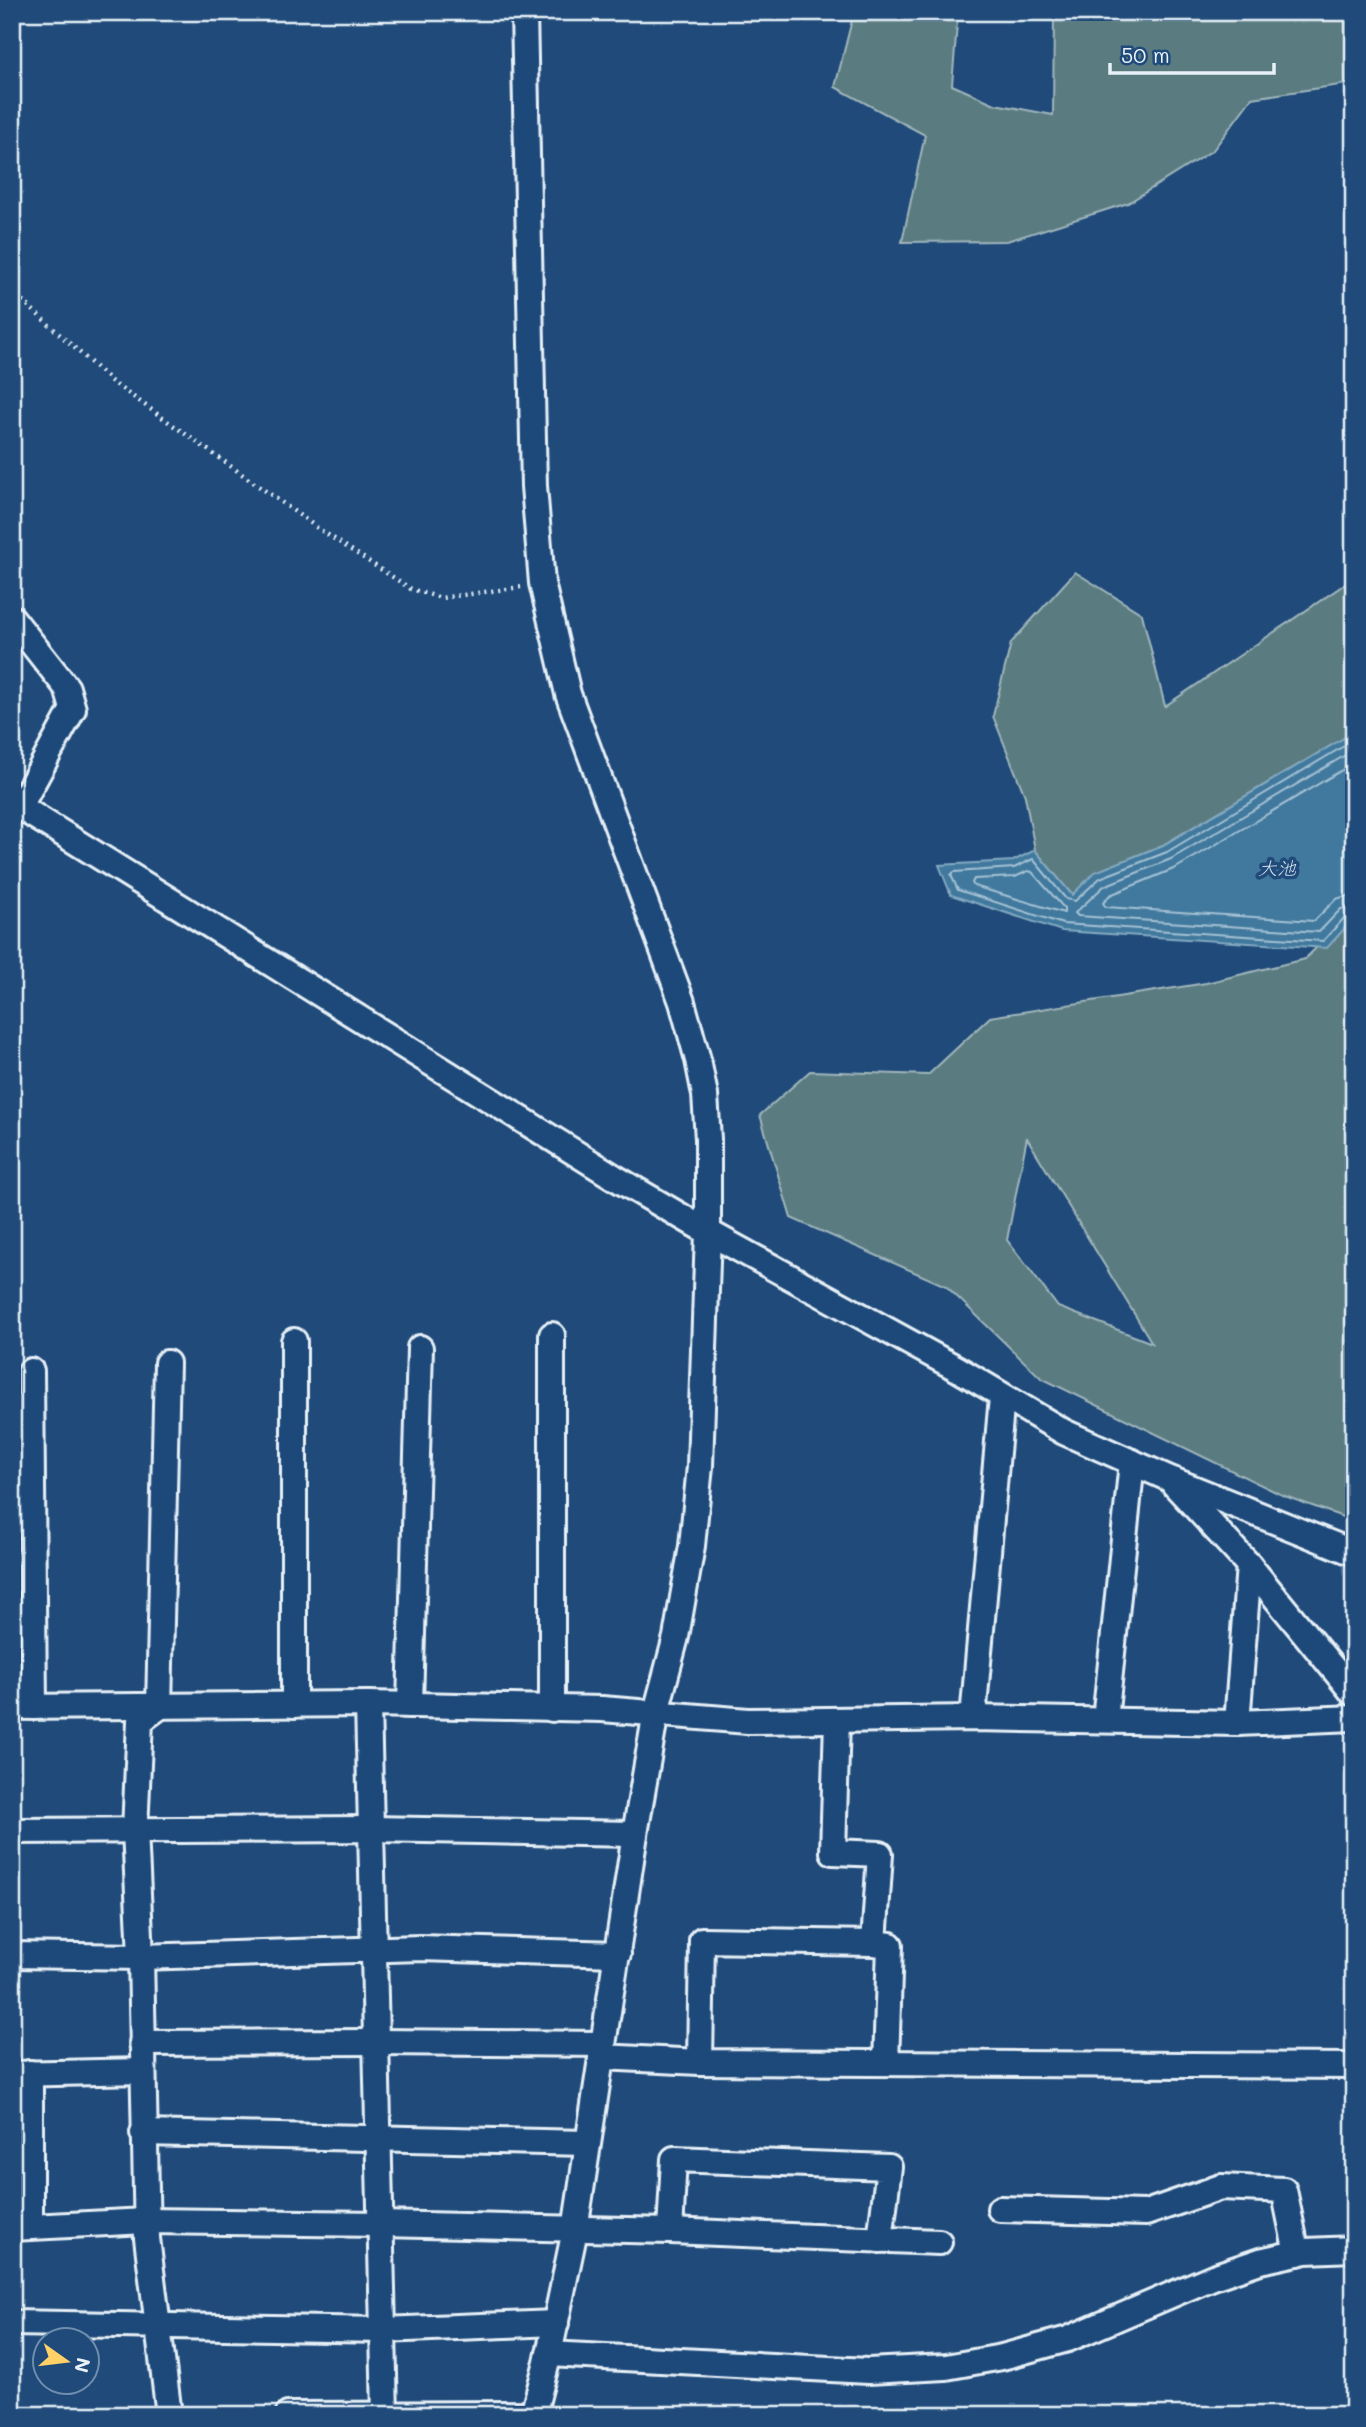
<svg xmlns="http://www.w3.org/2000/svg" width="1366" height="2427" font-family="Mali,'Klee One',sans-serif">
<style>
.green{fill:#5a7c81;stroke:#a1b6bc;stroke-width:2;fill-rule:evenodd}
.water{fill:#41799d;stroke:#84a9c1;stroke-width:2}
.lines{fill:none;stroke-linecap:round;stroke-linejoin:round}
.shore{stroke:#a5c1d4;stroke-width:2}
.minor-casing{stroke:#e8f1f8;stroke-width:30}
.path{stroke:#e8f1f8;stroke-width:4.5;stroke-dasharray:2 5;stroke-linecap:butt}
.minor{stroke:#1f4a7a;stroke-width:24}
.labels{text-anchor:middle;dominant-baseline:central;stroke-width:7;stroke-linejoin:round;paint-order:stroke}
.water-label{font-size:19px;font-style:italic;fill:#cfdfea;stroke:#1f4a7a}
</style>
<rect width="100%" height="100%" fill="#1f4a7a"/>
<filter id="ink" filterUnits="userSpaceOnUse"><feTurbulence type="fractalNoise" baseFrequency=".0143" numOctaves="2"/><feDisplacementMap in="SourceGraphic" scale="14" xChannelSelector="R" yChannelSelector="G"/><feConvolveMatrix kernelMatrix="1 2 1 2 8 2 1 2 1" color-interpolation-filters="sRGB"/></filter>
<g filter="url(#ink)">
<g class="green">
<polygon points="854,12 958,12 952,85 995,104 1053,115 1054,12 1354,12 1354,83 1252,98 1213,150 1128,203 1007,241 902,242 925,135 835,87"/>
<polygon points="1075,572 1142,614 1165,706 1354,578 1354,732 1163,845 1109,867 1072,895 1035,850 1025,796 993,716 1011,643"/>
<path d="M 1354,910 L 1354,1521 L 1282,1495 L 1041,1378 L 946,1286 L 791,1218 L 760,1115 L 810,1071 L 928,1075 L 990,1017 L 1206,983 L 1305,959 ZM 1027,1137 L 1027,1138 L 1152,1343 L 1058,1307 L 1007,1240 Z"/>
</g>
<polygon class="water" points="1354,732 1354,918 1327,948 1062,931 951,895 939,865 1013,861 1035,850 1072,895 1095,872 1163,845"/>
<g class="lines">
<g class="shore">
<polyline points="1354,740 1167,852 1100,878 1075,901 1066,899 1033,859 1014,868 954,872 951,875 958,890 1063,924 1323,941 1346,916 1354,914"/>
<polyline points="1354,750 1171,859 1104,886 1075,913 1078,916 1319,932 1341,909 1354,905"/>
<polyline points="1354,763 1176,868 1110,895 1103,903 1106,907 1314,921 1336,899 1354,894"/>
<polygon points="1028,871 1032,872 1064,908 1064,913 974,886 972,883 974,879 1015,877"/>
</g>
<defs>
<g id="minor">
<polyline points="524,12 534,486 542,583 568,694 682,1002 698,1060 705,1095 708,1139 708,1232 700,1466 692,1546 676,1637 656,1712 635,1834 575,2230 549,2354 533,2415"/>
<polyline points="12,618 67,688 73,709 20,806"/>
<polyline points="12,802 614,1177 708,1232 958,1369 1064,1432 1170,1479 1354,1553"/>
<polyline points="294,1341 294,1705"/>
<polyline points="31,1371 34,1707"/>
<polyline points="1174,1484 1249,1565 1354,1694"/>
<polyline points="368,1704 385,2415"/>
<polyline points="410,1705 420,1348"/>
<polyline points="12,1707 368,1704 602,1709 748,1721 973,1718 1237,1723 1354,1718"/>
<polyline points="159,1707 140,1721 135,1830 141,1957 147,2238 169,2415"/>
<polyline points="159,1707 167,1363"/>
<polyline points="552,1709 552,1335"/>
<polyline points="973,1718 1002,1397"/>
<polyline points="837,1720 833,1852 880,1854 874,1943 890,1945 886,2063"/>
<polyline points="1105,1720 1132,1462"/>
<polyline points="1237,1723 1249,1565"/>
<polyline points="12,1831 371,1829 635,1834"/>
<polyline points="12,1955 141,1957 420,1948 618,1954"/>
<polyline points="142,2043 376,2042 602,2044"/>
<polyline points="601,2057 700,2062 1354,2066"/>
<polyline points="700,2062 702,1940 874,1943"/>
<polyline points="30,2073 30,2227"/>
<polyline points="12,2074 143,2071"/>
<polyline points="143,2133 587,2143"/>
<polyline points="1000,2209 1146,2213 1221,2187 1284,2190 1297,2253"/>
<polyline points="12,2228 146,2221 381,2224 670,2231 939,2242"/>
<polyline points="670,2231 674,2159 889,2167 880,2240"/>
<polyline points="12,2323 383,2330 556,2323"/>
<polyline points="549,2354 868,2371 946,2367 1002,2357 1068,2339 1213,2277 1260,2261 1306,2251 1354,2249"/>
<polyline points="288,2415 533,2414"/>
</g>
</defs>
<use href="#minor" class="minor-casing"/>
<polyline class="path" points="12,291 111,381 319,529 411,589 441,598 521,587"/>
<use href="#minor" class="minor"/>
</g>
</g>
<g class="labels">
<g class="water-label">
<text x="1277" y="867">大池</text>
</g>
</g>
<rect width="1366" height="2427" fill="none" stroke="#1f4a7a" stroke-width="42"/>
<rect x="21" y="21" width="1324" height="2385" fill="none" stroke="#e8f1f8" stroke-width="2.5" filter="url(#ink)"/>
<g transform="translate(66 2361) rotate(104)"><circle r="33" fill="#1f4a7a" stroke="#6f8dac" stroke-width="2"/>
<path d="M0-5L12 26L0 18L-12 26Z" fill="#ffd166"/>
<text y="-10" font-size="19" font-weight="bold" text-anchor="middle" fill="#e8f1f8">N</text>
</g>
<path d="M1110 63v10h164v-10" fill="none" stroke="#e8f1f8" stroke-width="3.5"/>
<text x="1121" y="63" font-size="21" fill="#e8f1f8" stroke="#1f4a7a" stroke-width="5" paint-order="stroke">50 m</text>
</svg>
